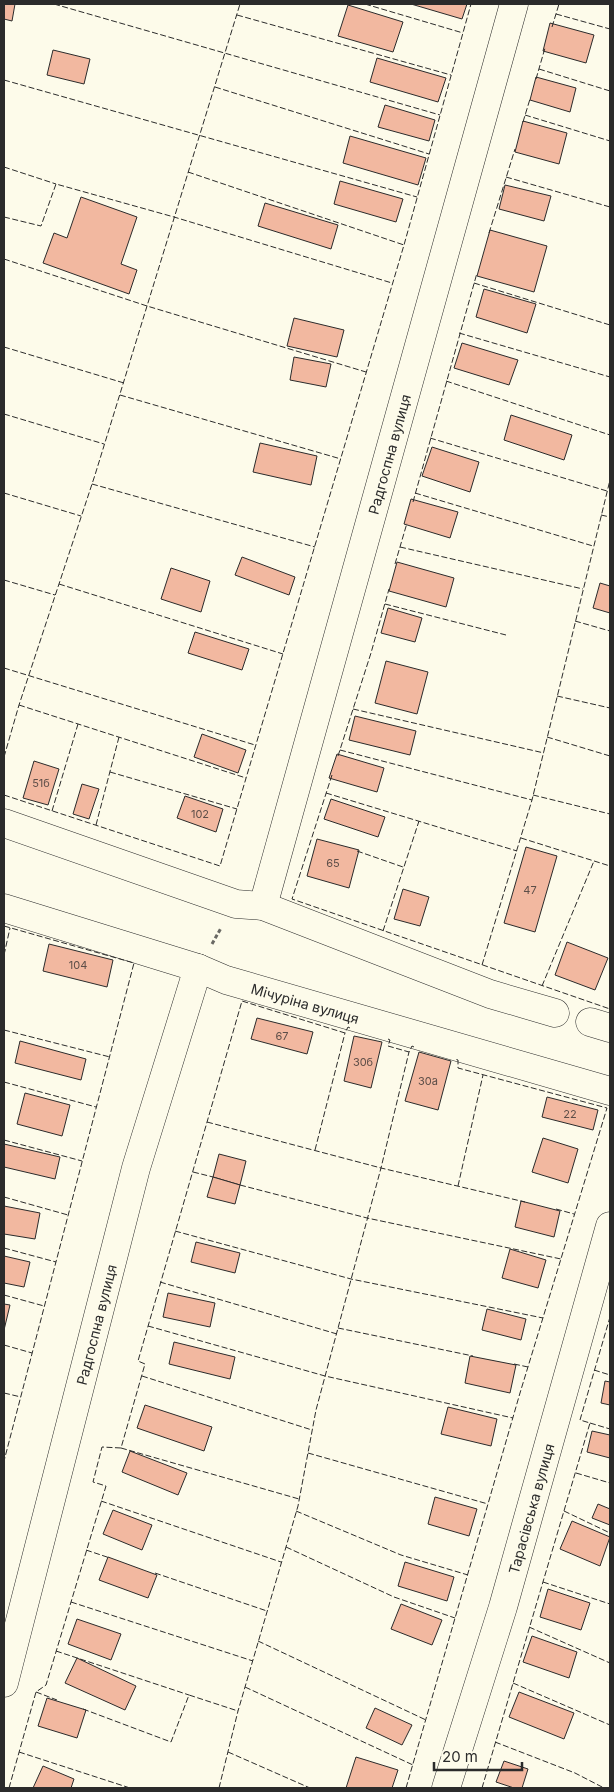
<svg xmlns="http://www.w3.org/2000/svg" width="614" height="1792" font-family="Inter,sans-serif">
<style>
.building{fill:#f2b8a0;stroke:#2b2b2b}
.lines{fill:none;stroke-linecap:round;stroke-linejoin:round}
.minor-casing{stroke:#2b2b2b;stroke-width:29}
.path{stroke:#6a6964;stroke-width:3;stroke-dasharray:4 2.5;stroke-linecap:butt}
.minor{stroke:#fdfbea;stroke-width:28}
.fence{stroke:#2b2b2b;stroke-width:1;stroke-dasharray:6 2.5;stroke-linecap:butt}
.labels{text-anchor:middle;dominant-baseline:central;stroke-width:4;stroke-linejoin:round;paint-order:stroke}
.number-label{font-size:11px;fill:#5d4e48}
.street-label{font-size:14px;fill:#2b2b2b;stroke:#fdfbea}
</style>
<rect width="100%" height="100%" fill="#fdfbea"/>
<g class="building">
<polygon points="4,4 15,4 12,21 4,19"/>
<polygon points="411,4 467,4 462,19"/>
<polygon points="348,5 403,22 393,52 338,36"/>
<polygon points="550,23 594,35 586,63 543,51"/>
<polygon points="53,50 90,59 84,84 47,75"/>
<polygon points="377,58 446,78 438,102 370,82"/>
<polygon points="536,77 576,88 570,112 530,100"/>
<polygon points="385,105 435,120 429,141 378,127"/>
<polygon points="523,121 567,133 559,164 515,152"/>
<polygon points="350,136 426,158 418,185 343,163"/>
<polygon points="340,181 403,199 396,222 334,204"/>
<polygon points="505,185 551,196 544,221 499,209"/>
<polygon points="81,197 137,217 121,264 137,270 129,294 43,263 54,233 67,238"/>
<polygon points="265,203 338,225 331,249 258,226"/>
<polygon points="490,230 547,246 534,292 477,276"/>
<polygon points="484,289 536,304 527,333 476,317"/>
<polygon points="294,318 344,330 337,357 287,346"/>
<polygon points="462,343 518,360 509,385 454,368"/>
<polygon points="294,357 331,364 326,387 290,380"/>
<polygon points="511,415 572,435 564,460 504,440"/>
<polygon points="260,443 317,456 311,485 253,472"/>
<polygon points="432,447 479,462 470,492 422,476"/>
<polygon points="411,499 458,512 450,538 404,524"/>
<polygon points="242,557 295,577 289,595 235,575"/>
<polygon points="397,562 454,578 446,607 389,591"/>
<polygon points="171,568 210,581 201,612 161,599"/>
<polygon points="600,583 610,586 610,613 593,608"/>
<polygon points="388,608 422,618 415,642 381,633"/>
<polygon points="195,632 249,649 242,670 188,653"/>
<polygon points="386,661 428,672 417,714 375,703"/>
<polygon points="355,716 416,731 410,755 349,740"/>
<polygon points="202,734 246,750 238,773 194,757"/>
<polygon points="337,754 384,768 377,792 329,778"/>
<polygon points="34,761 59,769 48,805 23,798"/>
<polygon points="82,784 99,789 89,819 73,814"/>
<polygon points="185,796 223,809 216,832 177,818"/>
<polygon points="331,799 385,817 378,837 324,819"/>
<polygon points="317,839 359,850 349,888 307,876"/>
<polygon points="526,847 557,856 535,932 504,923"/>
<polygon points="403,889 429,897 420,926 394,919"/>
<polygon points="567,942 608,958 595,990 555,975"/>
<polygon points="49,944 113,960 107,987 43,971"/>
<polygon points="257,1018 313,1032 307,1054 251,1039"/>
<polygon points="354,1036 382,1042 371,1088 344,1081"/>
<polygon points="20,1041 86,1059 81,1080 15,1063"/>
<polygon points="419,1052 451,1061 438,1110 405,1101"/>
<polygon points="25,1093 70,1105 62,1136 17,1124"/>
<polygon points="547,1097 598,1110 593,1130 542,1117"/>
<polygon points="543,1138 578,1149 568,1183 532,1172"/>
<polygon points="4,1144 60,1157 55,1179 4,1167"/>
<polygon points="219,1154 246,1161 240,1185 213,1177"/>
<polygon points="213,1177 240,1185 235,1204 207,1197"/>
<polygon points="521,1201 560,1211 554,1237 515,1227"/>
<polygon points="4,1206 40,1213 35,1239 4,1234"/>
<polygon points="196,1242 240,1253 235,1273 191,1262"/>
<polygon points="510,1249 546,1260 538,1288 502,1278"/>
<polygon points="4,1256 30,1262 24,1287 4,1283"/>
<polygon points="168,1293 215,1303 210,1327 163,1317"/>
<polygon points="4,1304 10,1305 4,1330"/>
<polygon points="487,1309 526,1319 521,1340 482,1330"/>
<polygon points="174,1342 235,1357 230,1379 169,1364"/>
<polygon points="470,1356 516,1365 510,1393 465,1383"/>
<polygon points="605,1381 610,1382 610,1405 601,1403"/>
<polygon points="145,1405 212,1427 204,1451 137,1428"/>
<polygon points="448,1407 497,1419 491,1446 441,1434"/>
<polygon points="592,1431 610,1435 610,1458 587,1452"/>
<polygon points="130,1451 187,1473 178,1495 122,1472"/>
<polygon points="435,1497 477,1509 469,1536 428,1524"/>
<polygon points="598,1504 610,1509 610,1525 592,1518"/>
<polygon points="113,1510 152,1525 142,1550 103,1534"/>
<polygon points="572,1521 610,1537 600,1566 560,1549"/>
<polygon points="108,1557 157,1575 148,1598 99,1580"/>
<polygon points="405,1562 454,1577 447,1601 398,1586"/>
<polygon points="548,1589 590,1603 581,1630 540,1617"/>
<polygon points="401,1604 442,1620 432,1645 391,1629"/>
<polygon points="77,1619 121,1634 111,1660 68,1644"/>
<polygon points="532,1636 577,1652 569,1678 523,1662"/>
<polygon points="77,1658 136,1686 125,1710 65,1683"/>
<polygon points="519,1692 574,1713 564,1739 509,1717"/>
<polygon points="47,1698 86,1710 77,1738 38,1726"/>
<polygon points="375,1708 412,1725 402,1745 366,1728"/>
<polygon points="356,1757 398,1770 392,1788 346,1788"/>
<polygon points="504,1761 528,1769 522,1788 514,1788 496,1782"/>
<polygon points="43,1766 74,1779 71,1788 33,1788"/>
</g>
<g class="lines">
<defs>
<g id="minor">
<polyline points="4,823 236,904 263,906 490,994 555,1013"/>
<path id="s1" d="M 263,906 L 514,4"/>
<path id="s2" d="M 4,908 L 198,968 L 226,980 L 610,1091"/>
<polyline points="590,1022 610,1028"/>
<path id="s3" d="M 4,1683 L 136,1168 L 198,968"/>
<path id="s4" d="M 446,1788 L 503,1607 L 610,1226"/>
</g>
</defs>
<use href="#minor" class="minor-casing"/>
<polyline class="path" points="212,944 221,928"/>
<use href="#minor" class="minor"/>
<g class="fence">
<polyline points="54,4 440,115"/>
<polyline points="365,4 463,33"/>
<polyline points="556,14 610,29"/>
<polyline points="237,15 451,75"/>
<polyline points="552,27 559,4"/>
<polyline points="539,69 610,91"/>
<polyline points="536,79 545,48"/>
<polyline points="4,80 417,197"/>
<polyline points="215,87 429,154"/>
<polyline points="525,115 610,141"/>
<polyline points="523,122 530,99"/>
<polyline points="4,167 56,184"/>
<polyline points="188,172 404,245"/>
<polyline points="506,177 610,207"/>
<polyline points="4,217 41,226 56,184 174,217 392,283"/>
<polyline points="489,233 515,149"/>
<polyline points="4,259 147,306 366,372"/>
<polyline points="474,283 610,325"/>
<polyline points="459,333 610,377"/>
<polyline points="4,347 124,383"/>
<polyline points="446,381 610,435"/>
<polyline points="120,395 341,459"/>
<polyline points="4,414 104,444"/>
<polyline points="430,438 607,491"/>
<polyline points="92,484 315,547"/>
<polyline points="4,493 81,516"/>
<polyline points="415,493 593,546"/>
<polyline points="413,502 477,273"/>
<polyline points="601,515 610,517"/>
<polyline points="400,547 583,589"/>
<polyline points="395,564 407,523"/>
<polyline points="4,580 55,595"/>
<polyline points="59,584 283,654"/>
<polyline points="385,604 506,635"/>
<polyline points="575,621 610,631"/>
<polyline points="4,668 255,745"/>
<polyline points="557,696 610,708"/>
<polyline points="19,705 246,778"/>
<polyline points="353,709 544,753"/>
<polyline points="547,737 610,756"/>
<polyline points="340,750 532,800"/>
<polyline points="338,756 371,653 389,589"/>
<polyline points="4,757 19,705 95,475 240,4"/>
<polyline points="110,772 237,809"/>
<polyline points="332,775 292,899 610,1009"/>
<polyline points="326,793 517,851"/>
<polyline points="4,795 220,866 404,245 471,4"/>
<polyline points="533,795 610,814"/>
<polyline points="52,811 78,724"/>
<polyline points="96,825 119,737"/>
<polyline points="521,838 610,866"/>
<polyline points="357,851 403,867"/>
<polyline points="4,926 134,963 4,1461"/>
<polyline points="383,931 419,821"/>
<polyline points="4,955 10,928"/>
<polyline points="482,965 532,800 610,480"/>
<polyline points="542,986 594,861"/>
<polyline points="4,1030 110,1057"/>
<polyline points="388,1039 390,1040 388,1046 409,1052 412,1046 414,1047"/>
<polyline points="4,1082 96,1107"/>
<polyline points="207,1122 381,1168 525,1202"/>
<polyline points="4,1140 82,1161"/>
<polyline points="315,1150 345,1033"/>
<polyline points="193,1172 213,1177"/>
<polyline points="240,1185 367,1218 561,1259"/>
<polyline points="458,1186 483,1075"/>
<polyline points="4,1197 68,1215"/>
<polyline points="556,1209 574,1214"/>
<polyline points="175,1231 351,1279 543,1318"/>
<polyline points="4,1248 56,1262"/>
<polyline points="160,1282 337,1334"/>
<polyline points="4,1295 44,1306"/>
<polyline points="148,1326 325,1376 513,1418"/>
<polyline points="338,1328 473,1356"/>
<polyline points="4,1345 32,1353"/>
<polyline points="514,1364 528,1367"/>
<polyline points="594,1370 610,1375"/>
<polyline points="142,1376 312,1430"/>
<polyline points="4,1393 21,1397"/>
<polyline points="590,1423 610,1429"/>
<polyline points="121,1448 299,1499"/>
<polyline points="308,1453 488,1504"/>
<polyline points="576,1473 610,1483"/>
<polyline points="101,1501 281,1562"/>
<polyline points="296,1511 401,1555 468,1575"/>
<polyline points="564,1511 610,1533"/>
<polyline points="286,1547 394,1597 455,1618"/>
<polyline points="86,1550 110,1558"/>
<polyline points="155,1573 267,1611"/>
<polyline points="543,1582 610,1604"/>
<polyline points="71,1602 253,1661"/>
<polyline points="529,1627 610,1663"/>
<polyline points="258,1641 426,1720"/>
<polyline points="56,1651 189,1695"/>
<polyline points="513,1683 610,1725"/>
<polyline points="245,1687 413,1765"/>
<polyline points="36,1692 57,1700"/>
<polyline points="83,1709 171,1742 189,1695 238,1711"/>
<polyline points="495,1742 575,1773 604,1788"/>
<polyline points="19,1752 130,1788"/>
<polyline points="228,1752 310,1788"/>
<polyline points="9,1788 36,1692 46,1685 106,1486 93,1482 102,1447 121,1448 145,1364 138,1361 242,1001 345,1033 348,1027 350,1028"/>
<polyline points="219,1788 238,1711 298,1506 316,1410 381,1168 409,1052"/>
<polyline points="406,1788 520,1393 607,1108 458,1068 458,1060 455,1059"/>
<polyline points="482,1788 590,1423 580,1420 610,1317"/>
</g>
</g>
<g class="labels">
<g class="number-label">
<text x="41" y="783">51б</text>
<text x="200" y="814">102</text>
<text x="333" y="863">65</text>
<text x="530" y="890">47</text>
<text x="78" y="965">104</text>
<text x="282" y="1036">67</text>
<text x="363" y="1062">30б</text>
<text x="428" y="1081">30а</text>
<text x="570" y="1114">22</text>
</g>
<g class="street-label">
<text stroke="none"><textPath href="#s1" startOffset="469">Радгоспна вулиця</textPath></text>
<text stroke="none"><textPath href="#s2" startOffset="316">Мічуріна вулиця</textPath></text>
<text stroke="none"><textPath href="#s3" startOffset="370">Радгоспна вулиця</textPath></text>
<text stroke="none"><textPath href="#s4" startOffset="292">Тарасівська вулиця</textPath></text>
</g>
</g>
<rect width="614" height="1792" fill="none" stroke="#2b2b2b" stroke-width="10"/>
<path d="M434 1762v8h88v-8" fill="none" stroke="#2b2b2b" stroke-width="2.5"/>
<text x="442" y="1762" font-size="15" fill="#2b2b2b" stroke="#fdfbea" stroke-width="4" paint-order="stroke">20 m</text>
</svg>
